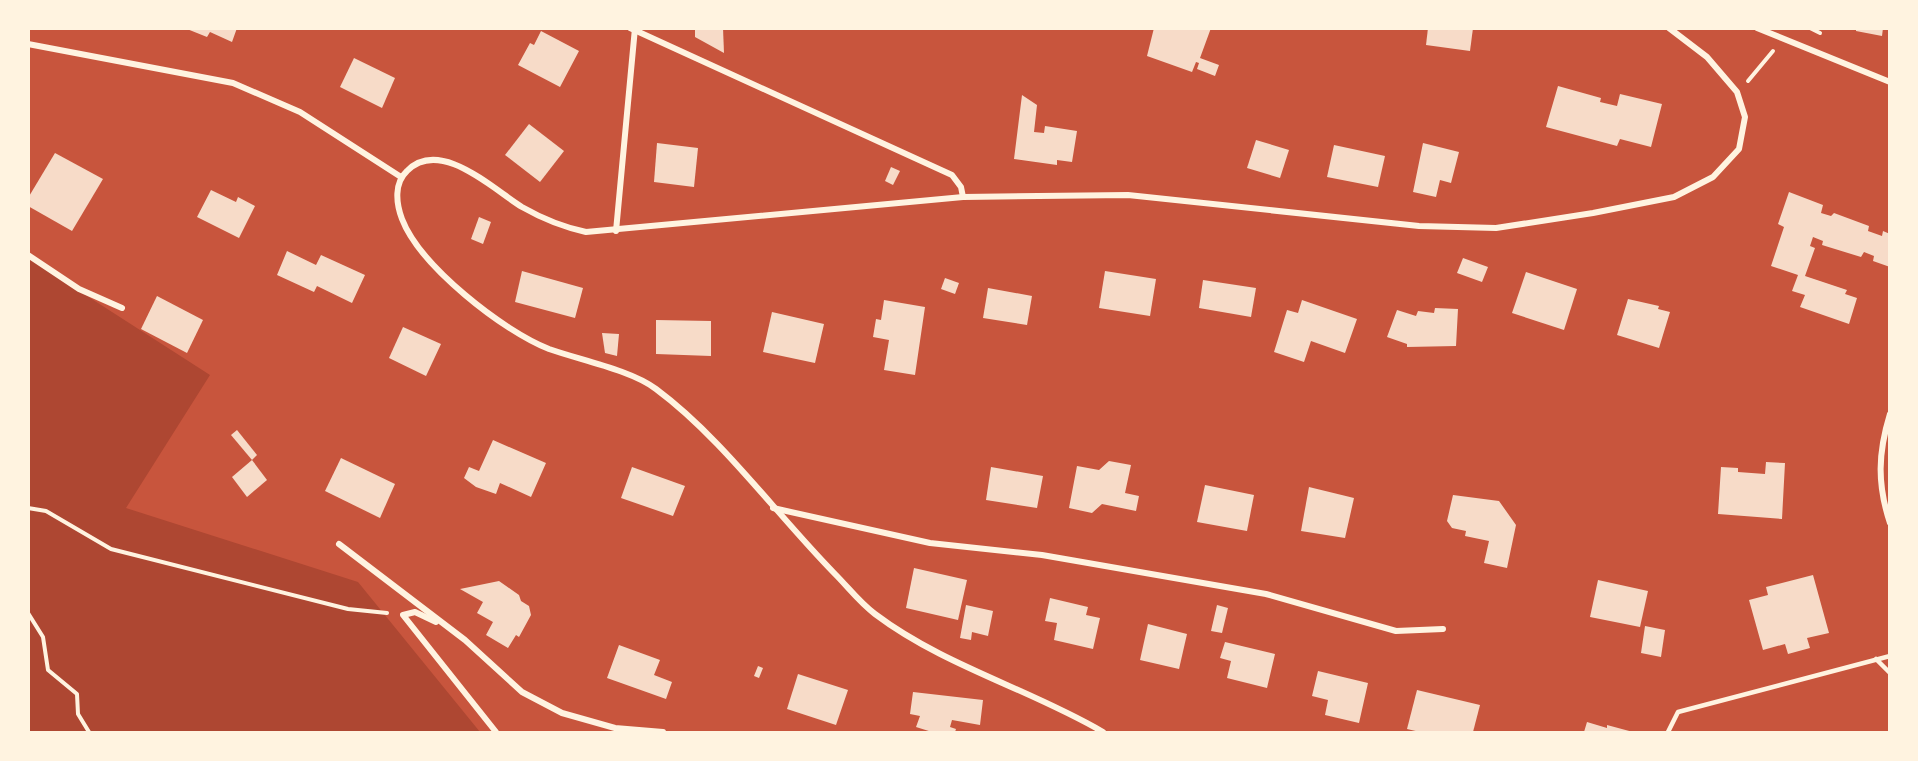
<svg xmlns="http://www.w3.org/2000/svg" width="1918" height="761" font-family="Mulish,sans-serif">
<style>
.green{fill:#ae4732}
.building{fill:#f7dbc8}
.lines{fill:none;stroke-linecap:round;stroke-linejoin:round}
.path{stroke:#fff3e0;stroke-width:4}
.service{stroke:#fff3e0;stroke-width:4.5}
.minor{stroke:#fff3e0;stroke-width:6}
</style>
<rect width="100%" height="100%" fill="#c8553d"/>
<polygon class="green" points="28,258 210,375 126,508 358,582 480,732 29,732"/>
<g class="building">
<polygon points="237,28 232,42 210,32 207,37 187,29"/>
<polygon points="695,28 723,28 724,53 695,37"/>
<polygon points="1154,28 1211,28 1200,58 1219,65 1215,76 1197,69 1199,63 1196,62 1192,72 1147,56"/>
<polygon points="1428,28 1473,28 1470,51 1426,45"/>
<polygon points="1856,28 1883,28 1882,36 1856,31"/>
<polygon points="541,31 579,51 560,87 518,65 530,43 534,45"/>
<polygon points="354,58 395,78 382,108 340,87"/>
<polygon points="1558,86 1601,98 1600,102 1617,106 1620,94 1662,104 1651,147 1620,139 1617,146 1546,127"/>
<polygon points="1022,95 1037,105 1034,132 1044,133 1045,126 1077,131 1072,162 1057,160 1057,165 1014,159"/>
<polygon points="529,124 564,151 540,182 505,155"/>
<polygon points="1256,140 1289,150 1280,178 1247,168"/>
<polygon points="657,143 698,148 694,187 654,182"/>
<polygon points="1423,143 1459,152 1451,183 1440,180 1436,197 1413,192"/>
<polygon points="1334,145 1385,156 1378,187 1327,177"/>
<polygon points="55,153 103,179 72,231 28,206 28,198"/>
<polygon points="891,167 900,171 893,185 885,181"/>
<polygon points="211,190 236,202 238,197 255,206 239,238 197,217"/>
<polygon points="1789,192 1823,205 1821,213 1831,216 1834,213 1869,226 1868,231 1882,236 1883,231 1890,234 1890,267 1873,261 1874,256 1864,252 1861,257 1822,245 1823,241 1813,237 1810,246 1815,248 1805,276 1847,290 1845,294 1857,298 1849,324 1800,307 1805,295 1792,291 1798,275 1771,266 1784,227 1778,224"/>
<polygon points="479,217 491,222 483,244 471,239"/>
<polygon points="287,251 316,265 321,255 365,275 352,303 317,286 314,292 277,275"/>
<polygon points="1463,258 1488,267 1482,282 1457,273"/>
<polygon points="522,271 583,288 575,318 515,302"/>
<polygon points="1105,271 1156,279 1150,316 1099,308"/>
<polygon points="1526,272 1577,289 1564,330 1512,313"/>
<polygon points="945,278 959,283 955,294 941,289"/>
<polygon points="1203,280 1256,288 1251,317 1199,308"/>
<polygon points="988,288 1032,296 1027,325 983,318"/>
<polygon points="157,296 203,320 187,353 141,329"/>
<polygon points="1628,299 1659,306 1658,309 1670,312 1659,348 1617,335"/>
<polygon points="884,300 925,307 915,375 884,370 889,340 873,337 876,319 881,320"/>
<polygon points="1302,300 1357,319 1345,353 1311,341 1304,362 1274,352 1287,310 1298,313"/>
<polygon points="1435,308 1458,309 1456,346 1407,347 1407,344 1387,337 1397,310 1416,316 1418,311 1434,313"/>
<polygon points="772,312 824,324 815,363 763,352"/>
<polygon points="656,320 711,321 711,356 656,354"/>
<polygon points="403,327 441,344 426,376 389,358"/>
<polygon points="602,333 619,334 617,356 605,353"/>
<polygon points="237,430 257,455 252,460 231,435"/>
<polygon points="493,440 546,463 531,497 500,483 496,494 476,487 464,478 469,467 479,471"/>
<polygon points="341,458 395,484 380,518 325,491"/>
<polygon points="252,460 267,480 247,497 232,477"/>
<polygon points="1109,461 1131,465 1125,493 1139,496 1136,511 1102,504 1092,513 1069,508 1077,466 1099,470"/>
<polygon points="1766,462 1785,463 1782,519 1718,514 1721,467 1738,468 1738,472 1765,474"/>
<polygon points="632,467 685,486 673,516 621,498"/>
<polygon points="991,467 1043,476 1037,508 986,500"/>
<polygon points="1205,485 1254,495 1247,531 1197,522"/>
<polygon points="1309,487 1354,498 1345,538 1301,531"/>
<polygon points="1453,495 1499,501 1516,525 1507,568 1484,563 1489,541 1465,536 1466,531 1452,528 1447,521"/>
<polygon points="914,568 967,580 958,620 906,608"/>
<polygon points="1813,575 1829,633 1807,638 1810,648 1788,654 1785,644 1763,650 1749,600 1768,595 1766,587"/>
<polygon points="1598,580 1648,591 1640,627 1590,617"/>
<polygon points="499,581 519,595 521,601 529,606 531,615 519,637 516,635 508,648 486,635 493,622 477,613 483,602 460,589"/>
<polygon points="1050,598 1088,607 1086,615 1100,618 1093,649 1054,640 1057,623 1045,621"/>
<polygon points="966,605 993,611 988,636 972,632 971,640 960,638"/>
<polygon points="1217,605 1228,608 1222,633 1211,631"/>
<polygon points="1148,624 1187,634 1179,669 1140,660"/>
<polygon points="1645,626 1665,630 1661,657 1641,653"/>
<polygon points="1225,642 1275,654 1267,688 1227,678 1231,661 1220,658"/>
<polygon points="619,645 660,660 654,675 672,682 666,699 607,678"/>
<polygon points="758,666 763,668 759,678 754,676"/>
<polygon points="1318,671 1368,683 1359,723 1325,715 1328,700 1312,696"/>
<polygon points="798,674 848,690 836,725 787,709"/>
<polygon points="1417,690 1480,705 1473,732 1420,732 1407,729"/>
<polygon points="913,692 983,700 980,725 952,720 950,727 956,729 955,732 932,732 916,727 920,716 910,714"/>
<polygon points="1587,722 1607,728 1607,725 1633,732 1584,732"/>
</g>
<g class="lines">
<g class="path">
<polyline points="1810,28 1820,33"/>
<polyline points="1748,81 1773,51"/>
<polyline points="28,508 46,511 111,549 348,609 387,613"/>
<polyline points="28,613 43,637 48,670 77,694 78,714 89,732"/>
</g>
<g class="service">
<polyline points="1876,659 1890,673"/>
<polyline points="1668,732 1678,712 1890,656"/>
</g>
<g class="minor">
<polyline points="630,28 952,175 961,187 963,197"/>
<polyline points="1757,28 1890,82"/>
<polyline points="28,44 233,83 300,112 401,177"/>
<polyline points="616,231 635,28"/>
<polyline points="28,255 79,289 122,308"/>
<path d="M 1890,414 C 1878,453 1877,484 1890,523"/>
<polyline points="773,508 930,543 1042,555 1266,594 1396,631 1443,629"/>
<polyline points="339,544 465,640 522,692 562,713 615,728 663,732"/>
<polyline points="436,622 415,612 403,615 496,732"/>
<path d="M 1103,732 C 1030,689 944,666 875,614 C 860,603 848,587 835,574 C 776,514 722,438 656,389 C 631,370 580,360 549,349 C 503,331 420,266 402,219 C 396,203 394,183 407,171 C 440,137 494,190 522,207 C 543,219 563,227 586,232 L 963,197 L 1128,195 L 1419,226 L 1496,228 L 1593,213 L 1674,197 L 1713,177 L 1739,149 L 1745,117 L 1737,92 L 1707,57 L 1669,28"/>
</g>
</g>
<rect width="1918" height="761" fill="none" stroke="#fff3e0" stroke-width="60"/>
</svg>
